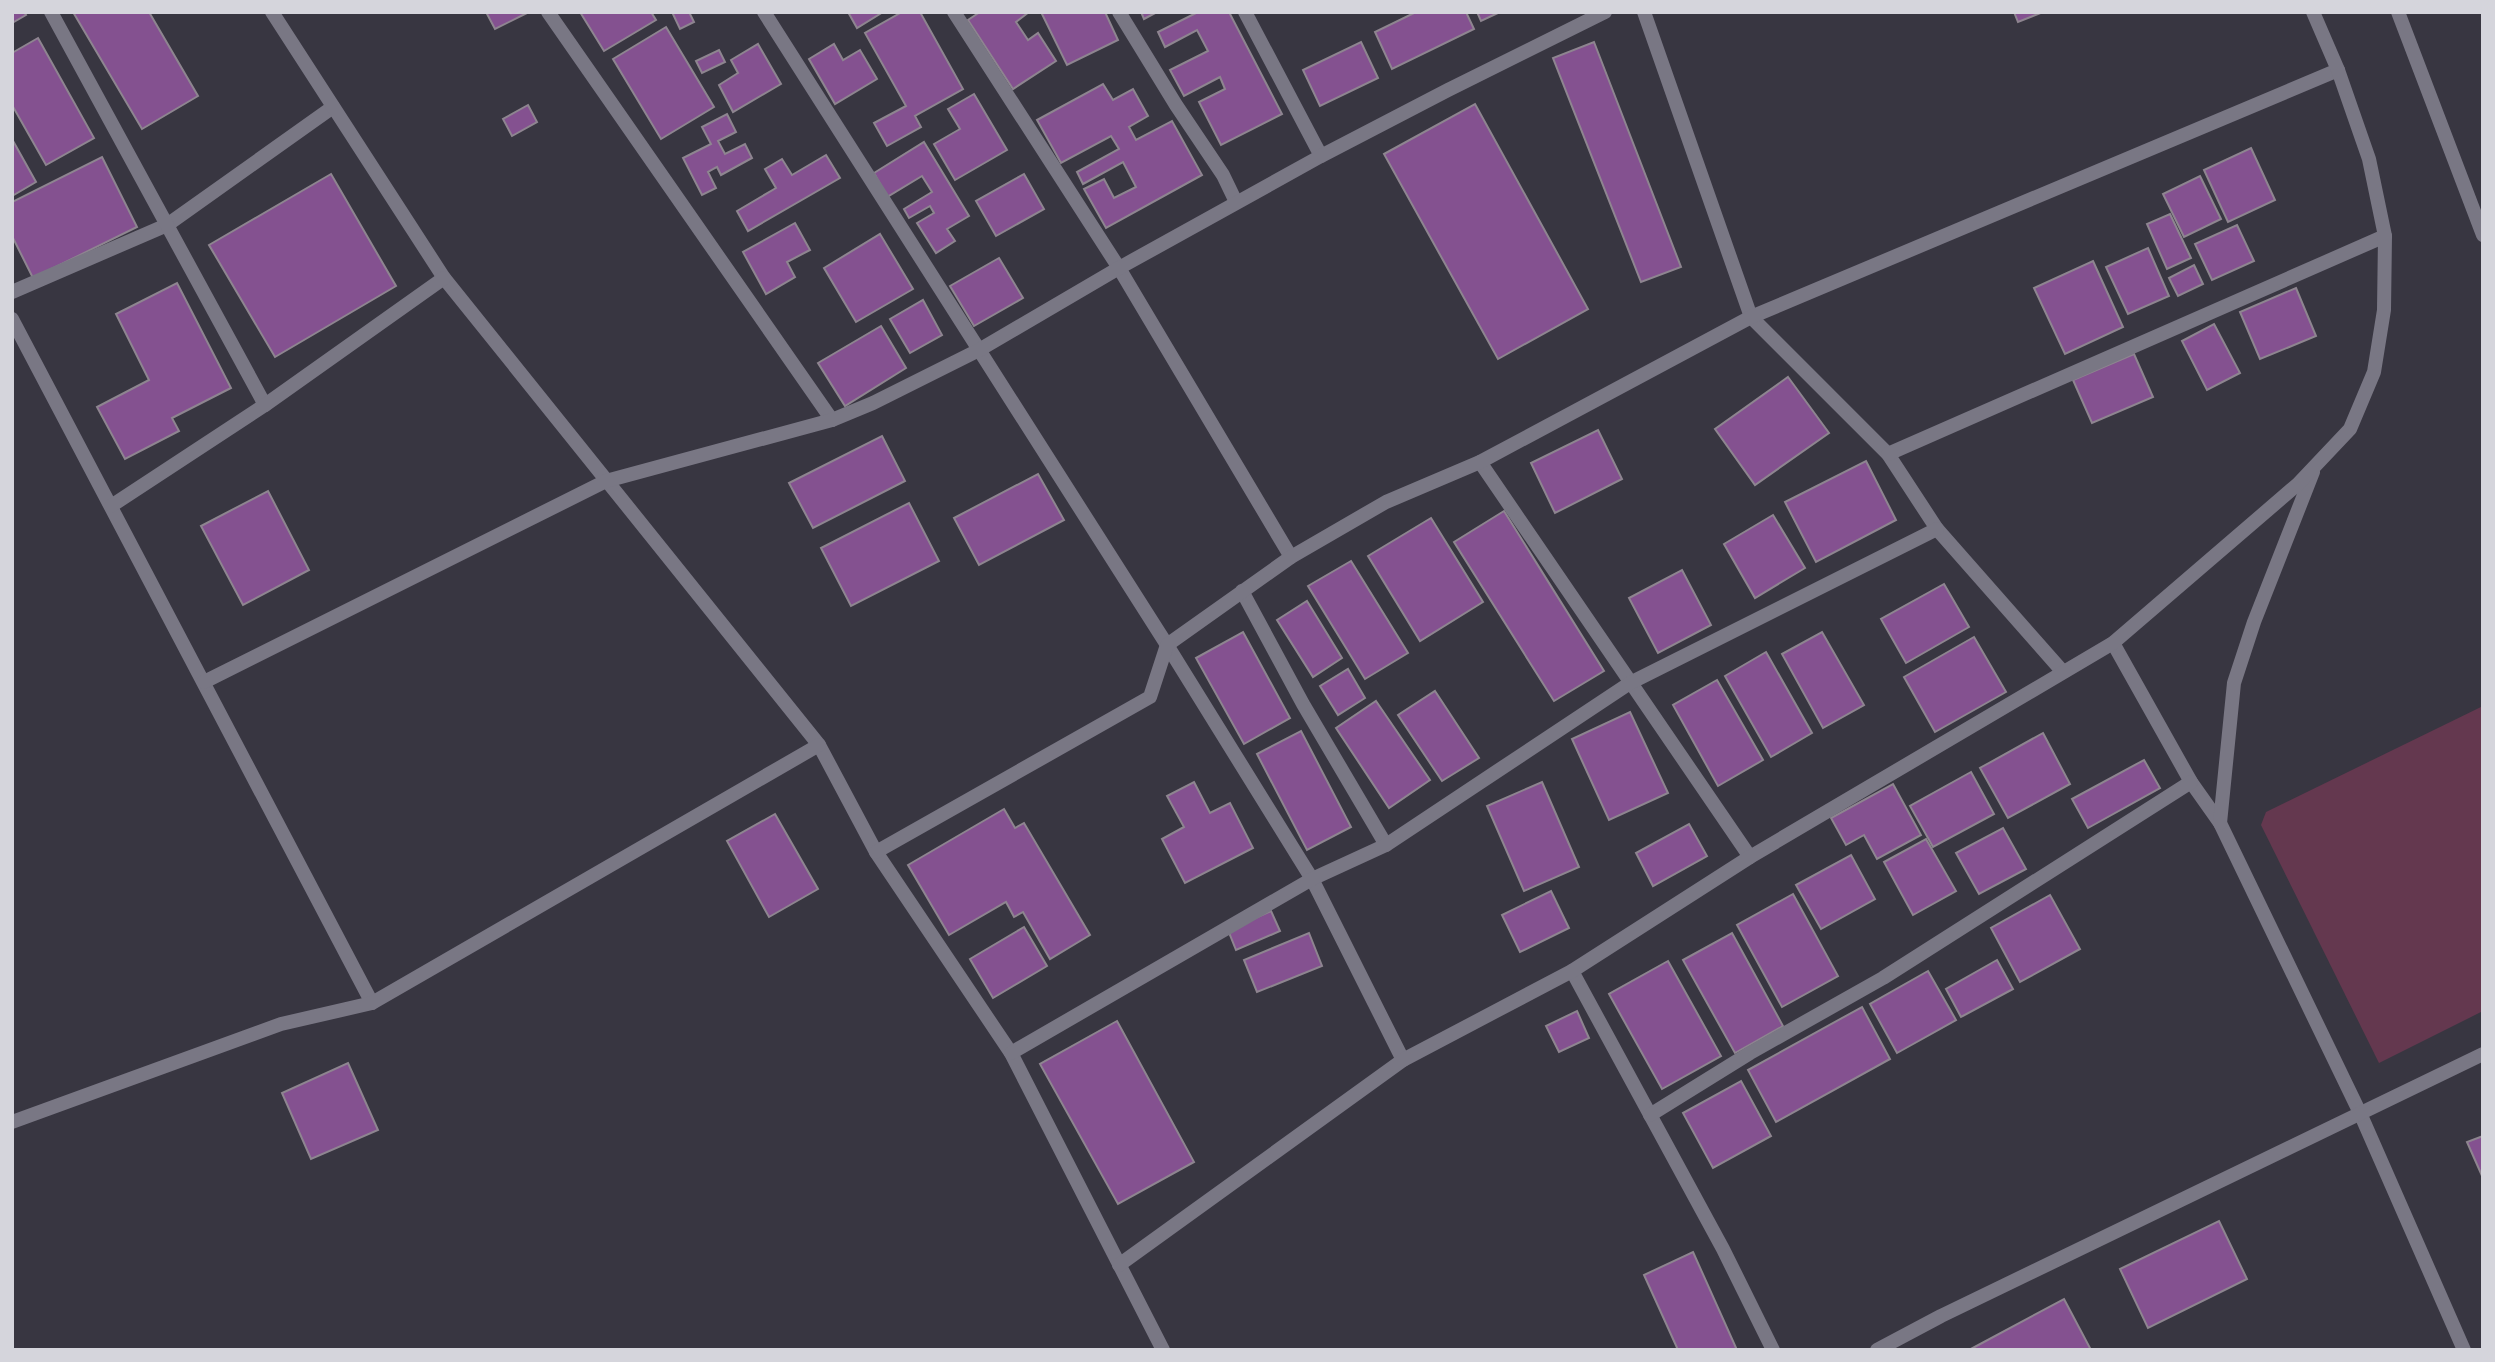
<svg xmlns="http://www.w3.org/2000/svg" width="2495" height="1362" font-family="Rubik,sans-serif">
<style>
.green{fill:#64384f}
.building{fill:#845190;stroke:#8e8590;stroke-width:2}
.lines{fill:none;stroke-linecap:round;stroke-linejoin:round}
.service{stroke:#797784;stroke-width:14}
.minor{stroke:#797784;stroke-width:14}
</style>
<rect width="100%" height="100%" fill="#383641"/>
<polygon class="green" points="2483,706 2483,1011 2379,1063 2261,825 2266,812"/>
<g class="building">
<polygon points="12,12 24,12 26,15 12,23"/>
<polygon points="73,12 149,12 198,96 142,129"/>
<polygon points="486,12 529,12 495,29"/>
<polygon points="580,12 651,12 656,20 604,51"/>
<polygon points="672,12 689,12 694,22 680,29"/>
<polygon points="848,12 883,12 857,28"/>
<polygon points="902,12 920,12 963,89 915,116 921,127 887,146 874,123 906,106 865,33"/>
<polygon points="980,12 1029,12 1016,22 1028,40 1038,33 1056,61 1013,89 968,20"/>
<polygon points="1041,12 1105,12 1118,40 1067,65"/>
<polygon points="1141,12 1157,12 1144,19"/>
<polygon points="1198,12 1229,12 1282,114 1221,145 1199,102 1225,89 1220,77 1184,96 1170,70 1208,51 1197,30 1165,47 1158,32"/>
<polygon points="1416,12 1466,12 1474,29 1392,69 1375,32"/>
<polygon points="1477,12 1500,12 1481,21"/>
<polygon points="2014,12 2043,12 2018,22"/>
<polygon points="666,27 714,107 661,139 613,59"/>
<polygon points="38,38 94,138 46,165 12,105 12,53"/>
<polygon points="1361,42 1378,78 1320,106 1303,70"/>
<polygon points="1594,42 1681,267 1641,282 1553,58"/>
<polygon points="758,44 781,84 733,112 719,85 738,73 731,60"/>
<polygon points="834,44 843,60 860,50 877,79 835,104 809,59"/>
<polygon points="719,50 725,62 702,73 696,61"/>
<polygon points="1103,84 1113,100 1133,89 1148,116 1129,127 1136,140 1172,121 1202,175 1106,228 1084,189 1104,179 1114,198 1136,187 1123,162 1083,184 1077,172 1119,149 1111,136 1061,163 1037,120"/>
<polygon points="974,94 1007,150 955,180 934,144 960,129 948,109"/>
<polygon points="1475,104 1588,309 1498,359 1384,154"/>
<polygon points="528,105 537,122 512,136 503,119"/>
<polygon points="727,114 736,132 718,141 725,154 745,144 752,158 721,175 717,167 708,172 716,188 702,195 683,158 711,144 702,127"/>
<polygon points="12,139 36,182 12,196"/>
<polygon points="924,142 969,216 947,229 955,241 936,253 917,223 934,213 930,206 909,218 904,209 932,192 922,176 887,197 874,173"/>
<polygon points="2251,148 2275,200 2228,222 2204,170"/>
<polygon points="826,155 840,178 748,231 737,211 776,188 765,169 782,159 792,175"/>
<polygon points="102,157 137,227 33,278 12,236 12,202"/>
<polygon points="331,174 396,286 275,357 209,245"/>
<polygon points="1024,174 1044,209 996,236 976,201"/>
<polygon points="2200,176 2221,219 2184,237 2163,194"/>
<polygon points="2170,214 2191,258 2167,269 2147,224"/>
<polygon points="795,223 810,250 787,262 795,277 766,294 743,252"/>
<polygon points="2237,225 2254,261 2212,280 2195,244"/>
<polygon points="880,234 913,289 856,322 824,268"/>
<polygon points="2148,248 2169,296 2128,314 2106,267"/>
<polygon points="999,258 1023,298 974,326 950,286"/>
<polygon points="2093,261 2123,327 2065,354 2034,288"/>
<polygon points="2194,265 2203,284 2178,296 2169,278"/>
<polygon points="177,283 231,388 172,418 179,431 125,459 97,407 149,380 116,314"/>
<polygon points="2296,288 2316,336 2260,359 2240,312"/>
<polygon points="923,300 942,335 910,353 890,319"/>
<polygon points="2214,324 2240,373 2207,390 2182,341"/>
<polygon points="881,326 906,368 845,406 818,363"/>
<polygon points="2134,354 2153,397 2092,423 2073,380"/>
<polygon points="1788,377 1829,433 1755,485 1715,429"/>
<polygon points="1598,430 1622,479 1555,513 1531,463"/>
<polygon points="882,436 905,481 813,528 789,483"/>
<polygon points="1866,461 1896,520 1816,562 1785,502"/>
<polygon points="1038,474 1064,520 979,565 954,518"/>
<polygon points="268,491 309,570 243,605 201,526"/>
<polygon points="909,503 939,561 851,606 821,548"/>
<polygon points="1504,511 1604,671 1554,701 1454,542"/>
<polygon points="1773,515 1805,568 1755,598 1724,544"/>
<polygon points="1431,518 1483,602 1420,641 1368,556"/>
<polygon points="1351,561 1408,653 1365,679 1308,586"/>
<polygon points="1682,570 1711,625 1658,653 1629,598"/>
<polygon points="1944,584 1969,627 1906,663 1881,619"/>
<polygon points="1307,601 1342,658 1313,677 1277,620"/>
<polygon points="1243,632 1290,718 1244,744 1196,658"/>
<polygon points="1822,632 1864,705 1823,728 1782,654"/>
<polygon points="1974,637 2006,692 1935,732 1904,677"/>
<polygon points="1766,652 1812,733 1771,757 1725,676"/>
<polygon points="1348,669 1365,698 1338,715 1320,686"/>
<polygon points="1717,680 1763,760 1718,786 1673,705"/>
<polygon points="1435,691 1479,758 1442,781 1398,715"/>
<polygon points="1376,701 1430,780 1389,808 1336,728"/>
<polygon points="1630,712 1668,793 1609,820 1572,739"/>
<polygon points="1301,731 1351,827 1307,850 1257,754"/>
<polygon points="2043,733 2070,784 2008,818 1980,768"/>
<polygon points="2144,760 2160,788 2088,828 2072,799"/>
<polygon points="1971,772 1994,814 1933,847 1910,806"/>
<polygon points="1194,782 1210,813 1230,803 1253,848 1185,883 1162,839 1184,827 1167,796"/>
<polygon points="1542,782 1579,867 1524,891 1487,806"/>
<polygon points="1893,784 1921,835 1877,859 1864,835 1846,845 1831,818"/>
<polygon points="1004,809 1015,828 1024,823 1090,935 1050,959 1023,912 1014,917 1006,902 949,935 908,865"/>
<polygon points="775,814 818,889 769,917 727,841"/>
<polygon points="1689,824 1707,856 1653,886 1636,853"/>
<polygon points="2003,828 2026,869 1979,894 1956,853"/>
<polygon points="1926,839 1956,891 1913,915 1884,862"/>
<polygon points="1851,855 1875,899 1821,929 1796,885"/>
<polygon points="1551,891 1569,928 1520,952 1502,915"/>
<polygon points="1793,894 1838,976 1782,1007 1737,925"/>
<polygon points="2050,895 2080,949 2020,982 1991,928"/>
<polygon points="1271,911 1280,931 1236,950 1228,930"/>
<polygon points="1024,927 1047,966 993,998 970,959"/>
<polygon points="1309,933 1322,966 1257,992 1244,960"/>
<polygon points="1732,933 1783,1026 1735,1053 1683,960"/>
<polygon points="1997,960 2013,989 1961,1017 1946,989"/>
<polygon points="1668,961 1721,1056 1662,1089 1609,994"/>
<polygon points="1928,971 1956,1020 1897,1053 1870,1004"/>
<polygon points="1862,1007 1890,1059 1776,1122 1748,1070"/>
<polygon points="1577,1011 1589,1038 1559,1052 1546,1026"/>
<polygon points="1117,1021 1194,1162 1118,1204 1040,1064"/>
<polygon points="348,1063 378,1130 311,1159 282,1093"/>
<polygon points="1741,1081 1771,1136 1713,1168 1683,1113"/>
<polygon points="2483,1136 2483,1178 2467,1142"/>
<polygon points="2219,1221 2247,1279 2148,1328 2120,1269"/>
<polygon points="1693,1252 1737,1350 1678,1350 1644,1275"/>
<polygon points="2064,1299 2091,1350 1969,1350"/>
</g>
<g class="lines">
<polyline class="service" points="12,292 167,225 333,107"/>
<g class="minor">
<polyline points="51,12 265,405"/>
<polyline points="272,12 444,278 819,745 876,852 1011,1053 1163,1350"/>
<polyline points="548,12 832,420"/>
<polyline points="764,12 1167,645 1312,879 1403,1060"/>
<polyline points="954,12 1119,268 1291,557"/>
<polyline points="1119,12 1176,105 1223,175 1236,202"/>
<polyline points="1245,12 1321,156"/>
<polyline points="1644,12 1751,317 1888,454 1937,529 2063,672"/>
<polyline points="2398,12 2483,235"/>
<polyline points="12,319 372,1003"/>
<polyline points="1888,454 2385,236"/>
<polyline points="1480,462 1750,857"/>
<polyline points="111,506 265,405 444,278"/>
<polyline points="1242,591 1303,704 1386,845"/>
<polyline points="2113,643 2191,782 2220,823 2360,1113 2464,1350"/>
<polyline points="204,682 606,481 832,420 873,403 979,350 1119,268 1321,156 1448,90 1605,12"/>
<polyline points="2220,823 2234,683 2254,622 2313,472"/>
<polyline points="876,852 1150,697 1167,645 1291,557 1386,502 1480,462 1751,317 2338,70"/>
<polyline points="1572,971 1723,1249 1773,1350"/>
<polyline points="1011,1053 1312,879 1386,845 1630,683 1937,529"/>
<polyline points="1650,1115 1750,1053 1883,978 2191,782"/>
<polyline points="12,1122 281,1024 372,1003 819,745"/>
<polyline points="1119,1265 1403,1060 1572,971 1750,857 2113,643 2298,484 2350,429 2374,372 2384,310 2385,236 2369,159 2338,70 2313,12"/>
<polyline points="1877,1350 1941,1316 2483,1054"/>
</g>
</g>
<rect width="2495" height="1362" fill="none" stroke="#d5d5dc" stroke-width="28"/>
</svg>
